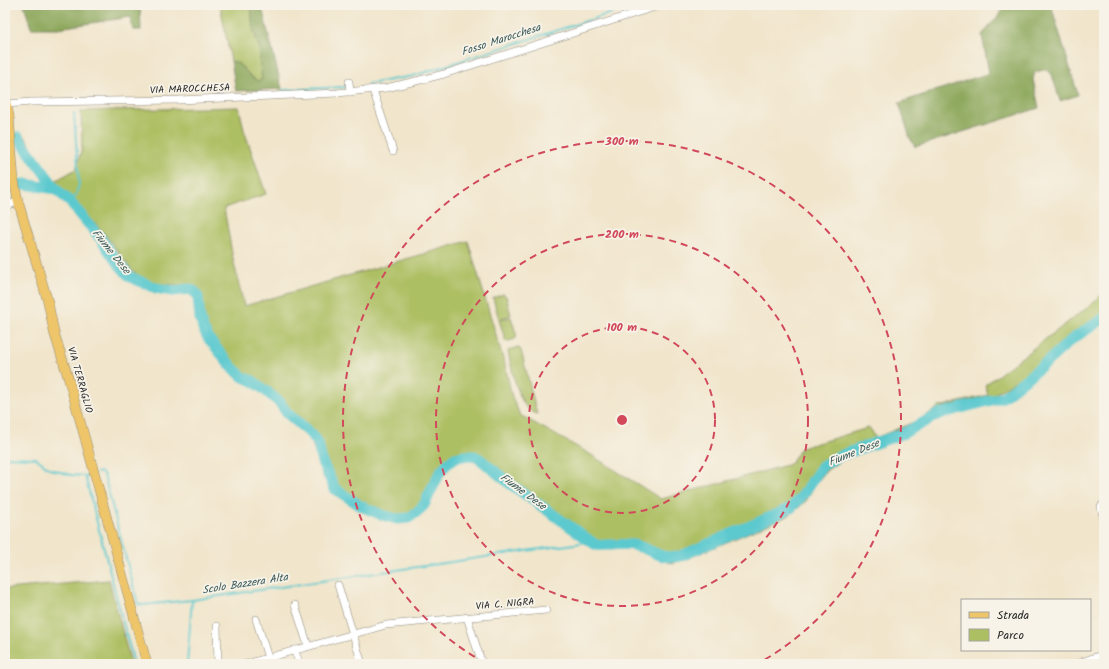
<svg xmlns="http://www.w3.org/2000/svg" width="1109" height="669" font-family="Kalam,sans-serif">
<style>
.green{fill:#adbf63;stroke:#6c7547}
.forest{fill:#8aa659;stroke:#5a6842}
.water{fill:#5cc9cf;stroke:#447a7d}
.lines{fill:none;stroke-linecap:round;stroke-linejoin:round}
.stream{stroke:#5cc9cf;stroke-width:2}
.river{stroke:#5cc9cf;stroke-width:11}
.minor-casing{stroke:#8e887b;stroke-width:8}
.major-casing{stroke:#8e887b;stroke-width:10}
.minor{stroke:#fff;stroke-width:7}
.major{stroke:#eec569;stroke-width:9}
.ring{fill:none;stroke:#d1495b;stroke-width:2;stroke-dasharray:7 5}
.labels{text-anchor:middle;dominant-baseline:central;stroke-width:3.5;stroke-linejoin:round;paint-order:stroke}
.street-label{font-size:10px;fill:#2b2b2b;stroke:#f7f3e8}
.water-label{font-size:11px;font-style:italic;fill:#3a5a5c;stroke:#f7f3e8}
.centre{fill:#d1495b;stroke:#f7f3e8;stroke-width:2}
.ring-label{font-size:12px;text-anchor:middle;font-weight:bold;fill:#d1495b;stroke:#f7f3e8;stroke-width:3.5;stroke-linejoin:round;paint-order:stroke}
</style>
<rect width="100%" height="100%" fill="#f7f3e8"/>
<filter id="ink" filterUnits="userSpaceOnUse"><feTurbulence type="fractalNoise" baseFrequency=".025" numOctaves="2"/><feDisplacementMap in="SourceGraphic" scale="8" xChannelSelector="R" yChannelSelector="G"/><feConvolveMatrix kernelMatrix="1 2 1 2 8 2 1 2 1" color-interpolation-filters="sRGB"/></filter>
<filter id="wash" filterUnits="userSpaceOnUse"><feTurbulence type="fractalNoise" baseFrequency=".012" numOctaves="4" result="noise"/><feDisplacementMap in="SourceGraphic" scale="16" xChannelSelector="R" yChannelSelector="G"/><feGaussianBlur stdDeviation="0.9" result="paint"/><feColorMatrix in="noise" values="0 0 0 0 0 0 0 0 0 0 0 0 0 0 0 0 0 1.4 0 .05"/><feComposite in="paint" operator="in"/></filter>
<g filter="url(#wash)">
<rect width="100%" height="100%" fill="#f1e5cb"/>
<g class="green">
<path d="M 220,5 L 251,5 L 253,28 L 261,50 L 260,65 L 262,79 L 258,81 C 247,76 243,63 231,61 Z"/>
<path d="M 239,107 L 244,130 L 266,194 L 224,208 L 233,259 L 244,306 L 468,241 L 505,365 L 512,397 L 520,415 L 588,453 L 661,499 L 787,465 L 792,462 L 801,448 L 868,428 L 872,431 L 875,438 L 914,422 L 895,434 L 882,446 L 860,452 L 845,458 L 827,470 L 813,487 L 807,500 L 796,510 L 788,516 L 684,560 L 681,556 L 674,563 C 658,562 646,550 630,548 C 618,547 605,549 593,547 L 503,483 L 477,461 L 470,459 L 460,460 L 453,464 L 443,475 L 424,508 L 419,514 L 411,520 L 396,522 L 382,519 L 361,510 L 335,495 L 323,476 L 312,443 L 299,427 L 263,392 L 248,381 L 213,338 L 205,324 L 202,295 L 196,287 L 192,286 L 159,284 L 146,281 L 137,275 L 130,268 L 104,233 L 72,199 L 56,186 L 33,154 L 22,134 L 26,138 L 35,153 L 55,181 L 76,169 L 82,148 L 81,111 Z"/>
<polygon points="1104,292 1103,314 1058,347 1045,359 1023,376 990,397 944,407 922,418 939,407 988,395 985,385 1092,304"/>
<polygon points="503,294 506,296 511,315 499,319 493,298"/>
<polygon points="511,317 517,337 515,339 506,342 499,320"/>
<path d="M 518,347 L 521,350 L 537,414 C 518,411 512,368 508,352 L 509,350 Z"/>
<polygon points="109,580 131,664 5,664 5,589"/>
</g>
<g class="forest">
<polygon points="24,5 140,5 141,30 133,30 130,17 59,28 31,28"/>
<path d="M 251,5 L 270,5 L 262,8 L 282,89 L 236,91 L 231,61 C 244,63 247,77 258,81 L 262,79 L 260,65 L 260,50 L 253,28 Z"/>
<polygon points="1007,5 1051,5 1078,95 1060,101 1052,75 1048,70 1044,70 1035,72 1033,79 1039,108 915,147 910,138 899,103 989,73 982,35"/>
</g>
<polygon class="water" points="1104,313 1104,324 1072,336 1103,314"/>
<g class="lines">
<g class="stream">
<polyline points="368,84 413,76 637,5"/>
<polyline points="283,90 345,87"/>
<polyline points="70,202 76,195 79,184 74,113"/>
<polyline points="5,457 36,458 50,469 71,475 86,476 93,474"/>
<polyline points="97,473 100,472 104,475 138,604 142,605 192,600 581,543 589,540"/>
<polyline points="85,476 134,664"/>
<polyline points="187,664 192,600"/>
</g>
<g class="river">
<path d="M 18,137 L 56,189 L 70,202 L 101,239 L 116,261 L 130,277 L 156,288 L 173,291 L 190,289 L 195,292 L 198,297 L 200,318 L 203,328 L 208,338 L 233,368 L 243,377 L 253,381 L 266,391 L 280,403 L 287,413 L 310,433 L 318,443 L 322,462 L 335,489 L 361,506 L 382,515 L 397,519 L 409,518 L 418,511 L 424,505 L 440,472 L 447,464 L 455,458 L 462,456 L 474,456 L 480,459 L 509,483 L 596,545 C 609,546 621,543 633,545 C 654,549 657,560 681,556 L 791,508 L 802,496 L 822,466 L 837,457 L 850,452 L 904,433 L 939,414 L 1003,397 L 1047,362 L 1071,340 L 1104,318"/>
<polyline points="5,172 6,180 9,185 25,184 56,189"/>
</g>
</g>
</g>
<g filter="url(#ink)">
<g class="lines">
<defs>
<g id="minor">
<polyline points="349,82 350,92"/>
<polyline points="373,90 393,151"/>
<polyline points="7,104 31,102 179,100 337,93 386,88 412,82 444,74 661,5"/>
<polyline points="5,207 18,201"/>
<polyline points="1104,503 1101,507 1104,521"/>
<polyline points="338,585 362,664"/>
<polyline points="295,605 308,646"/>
<polyline points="467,617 482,664"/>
<polyline points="256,619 268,658"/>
<polyline points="217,626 218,664"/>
<polyline points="294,650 300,664"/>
<polyline points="246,664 386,625 546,610"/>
<polyline points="1076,664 1104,654"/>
</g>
<polyline id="major" points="5,100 9,115 14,180 18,201 48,302 54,332 68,377 147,664"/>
</defs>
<use href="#minor" class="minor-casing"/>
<use href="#major" class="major-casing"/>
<use href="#minor" class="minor"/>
<use href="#major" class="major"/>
</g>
</g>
<g class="ring">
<circle cx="622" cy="420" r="93"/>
<circle cx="622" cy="420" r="186"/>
<path d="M485 663A279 279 0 1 1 759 663"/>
</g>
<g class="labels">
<g class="street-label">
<text transform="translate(190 89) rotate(-2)">VIA MAROCCHESA</text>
<text transform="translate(80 380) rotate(74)">VIA TERRAGLIO</text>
<text transform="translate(505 604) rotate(-5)">VIA C. NIGRA</text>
</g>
<g class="water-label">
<text transform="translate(501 40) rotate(-18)">Fosso Marocchesa</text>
<text transform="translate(111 252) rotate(51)">Fiume Dese</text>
<text transform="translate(854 453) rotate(-22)">Fiume Dese</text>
<text transform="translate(523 492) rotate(36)">Fiume Dese</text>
<text transform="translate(245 584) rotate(-9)">Scolo Bazzera Alta</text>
</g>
</g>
<circle cx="622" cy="420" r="6" class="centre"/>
<g class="ring-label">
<text x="622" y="145">300 m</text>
<text x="622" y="238">200 m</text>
<text x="622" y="331">100 m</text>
</g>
<rect width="1109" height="669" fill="none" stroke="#f7f3e8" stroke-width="20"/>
<rect x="961" y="599" width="130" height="52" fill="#f7f3e8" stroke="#a5a39c"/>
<rect x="969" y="612" width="20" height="6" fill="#eec569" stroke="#a5a39c"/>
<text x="997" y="619" font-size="12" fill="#2b2b2b">Strada</text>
<rect x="969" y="629" width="20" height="12" fill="#adbf63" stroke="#a5a39c"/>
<text x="997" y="639" font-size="12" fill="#2b2b2b">Parco</text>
</svg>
